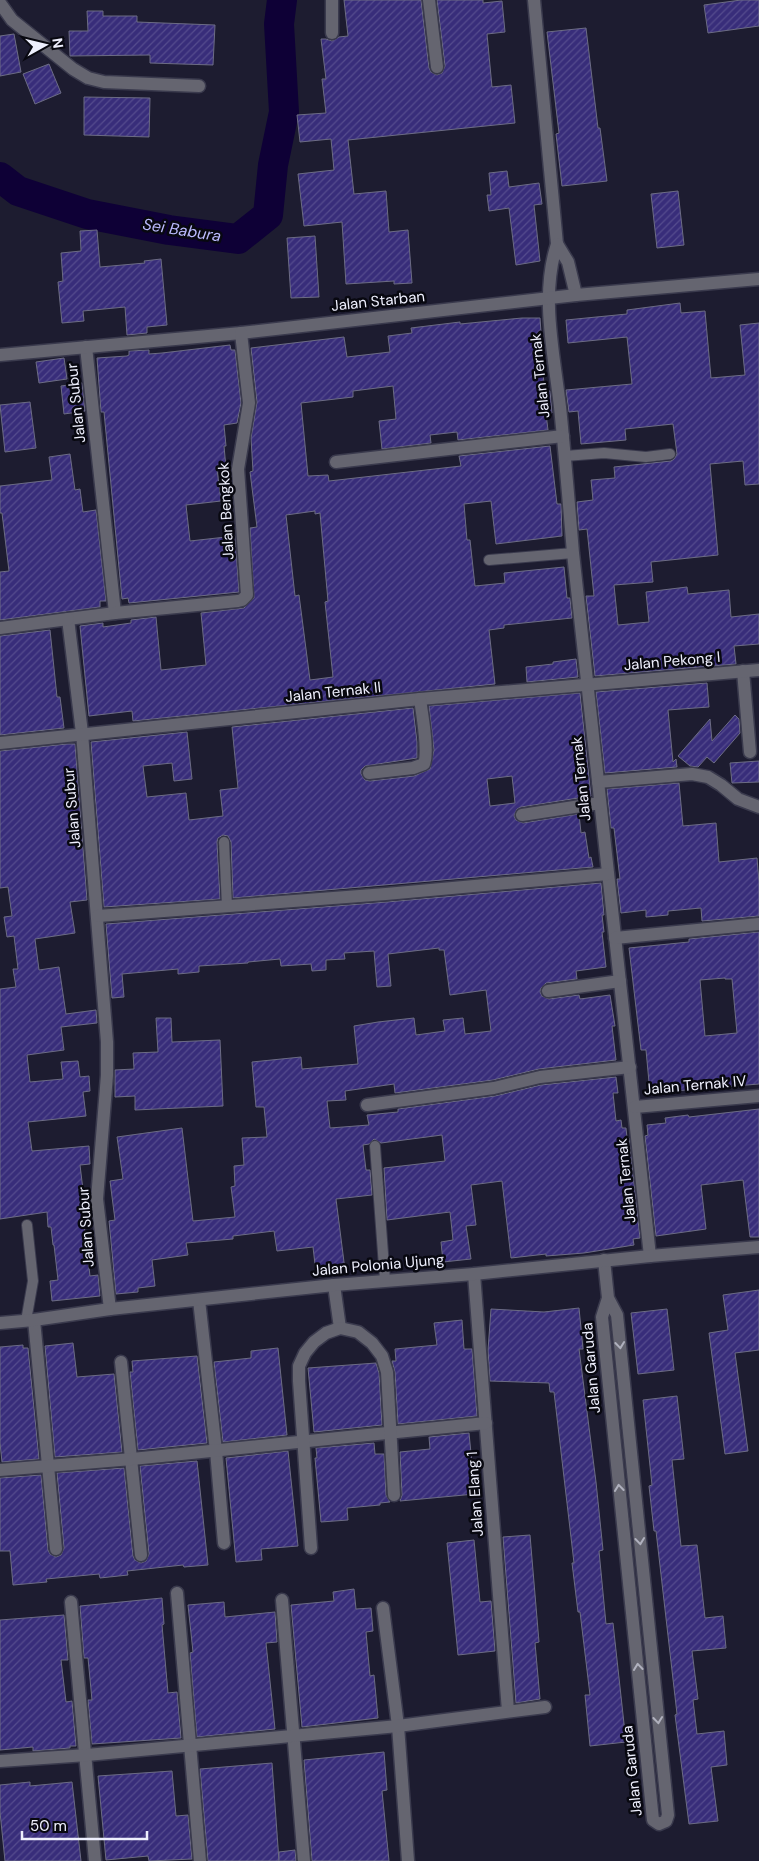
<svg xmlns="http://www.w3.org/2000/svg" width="759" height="1861" font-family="'DM Sans',sans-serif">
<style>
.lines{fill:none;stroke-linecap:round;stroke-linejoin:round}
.river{stroke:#0e0036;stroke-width:30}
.building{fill:url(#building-hatch);stroke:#6c6c84;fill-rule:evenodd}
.service-casing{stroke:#3a3a4d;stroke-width:12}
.minor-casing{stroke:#3a3a4d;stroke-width:15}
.service{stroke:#656570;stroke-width:10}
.minor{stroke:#656570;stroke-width:12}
.oneway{stroke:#b0b1be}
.labels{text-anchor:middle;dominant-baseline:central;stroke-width:5;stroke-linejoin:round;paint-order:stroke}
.street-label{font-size:15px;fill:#eeeffd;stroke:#080810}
.water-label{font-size:16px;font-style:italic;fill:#bcbbfe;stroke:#080810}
</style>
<defs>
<pattern id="building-hatch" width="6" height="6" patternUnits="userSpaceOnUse" patternTransform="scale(1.25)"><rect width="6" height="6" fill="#382d7a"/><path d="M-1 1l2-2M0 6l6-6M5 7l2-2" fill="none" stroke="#554c8e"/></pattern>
</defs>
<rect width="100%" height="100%" fill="#1d1c30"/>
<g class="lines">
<polyline class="river" points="0,177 18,191 87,214 169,230 238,239 268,215 273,165 284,112 279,24 282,0"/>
</g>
<g class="building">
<polygon points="344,0 421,0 429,68 431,72 437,75 442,73 445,66 437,0 483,0 483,3 502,1 505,32 487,34 492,87 511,85 515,123 348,140 354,194 386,191 389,232 408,230 412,283 394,284 394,281 346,284 342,222 304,226 298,174 334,170 331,139 300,142 297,115 326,113 322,79 326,79 321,39 326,39 332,41 339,37 348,36"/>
<polygon points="741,0 759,0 759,26 708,33 704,5"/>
<polygon points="87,11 103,11 103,16 137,16 137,22 215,25 213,65 150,63 150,55 70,56 69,31 88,31"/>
<polygon points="586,28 598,128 600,128 607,181 562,186 556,134 559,133 547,32"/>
<polygon points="14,34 21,72 0,76 0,36"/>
<polygon points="49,64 61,93 35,104 23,74"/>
<polygon points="84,97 150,98 149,137 84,135"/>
<polygon points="507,171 509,187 539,183 542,204 534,205 540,261 516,265 509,208 489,211 487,195 491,195 489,173"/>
<polygon points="678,191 684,245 657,248 651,194"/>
<polygon points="97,230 100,267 145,263 144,261 161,259 167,325 147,327 147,333 127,335 125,307 83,311 84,321 62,323 58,282 63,281 61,253 81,251 80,231"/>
<polygon points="315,236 319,297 291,298 287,238"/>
<polygon points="680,303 681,313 705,311 711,378 745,375 740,325 759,323 759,484 745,485 743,461 710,464 718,555 651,562 653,582 614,585 618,625 649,622 646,592 687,587 688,594 729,590 731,617 759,614 759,644 734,646 736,664 595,676 586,596 594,596 587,529 579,530 577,502 593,500 591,480 615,478 614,467 671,461 674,459 677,454 673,424 625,429 626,440 581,444 578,411 569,412 566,390 632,384 627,337 568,343 566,320 627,314 627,310"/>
<path d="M 522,318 L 540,318 L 542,347 L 540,347 L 545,392 L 550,391 L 552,413 L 546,414 L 548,430 L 458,440 L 457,432 L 430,435 L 431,443 L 382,449 L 379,421 L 396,419 L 393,386 L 353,391 L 353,397 L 301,403 L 308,476 L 328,475 L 329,481 L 461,466 L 459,456 L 550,446 L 557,504 L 561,504 L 562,536 L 496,544 L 491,501 L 464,504 L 467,540 L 470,540 L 475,586 L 505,583 L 504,573 L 564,567 L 567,598 L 570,598 L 572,618 L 504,625 L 504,628 L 489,630 L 495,684 L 133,721 L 132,711 L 89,716 L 80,626 L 103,623 L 103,627 L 131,623 L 131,620 L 156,617 L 161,670 L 206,665 L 201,613 L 244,608 L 254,598 L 250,528 L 257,527 L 250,472 L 253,471 L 251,438 L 257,402 L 251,348 L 344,337 L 347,357 L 390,352 L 388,336 L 412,333 L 411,328 L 460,322 L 460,324 ZM 315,511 L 315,514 L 320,513 L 328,601 L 325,602 L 333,677 L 310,680 L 299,595 L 295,596 L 286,515 Z"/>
<polygon points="230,345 231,350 235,350 241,403 237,423 224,425 226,446 224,446 226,468 217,469 221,501 186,505 190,541 235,536 239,592 129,603 128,598 122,599 104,412 101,412 97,358 127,356 129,355 129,351 149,350 149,354 162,353"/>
<polygon points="64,358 67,379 39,383 36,362"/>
<polygon points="82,383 85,411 64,414 61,386"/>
<polygon points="30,402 36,448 5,452 0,405"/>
<polygon points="70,454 75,490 80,489 83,512 96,510 106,601 100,601 100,607 0,620 0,572 9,571 2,513 0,513 0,486 52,480 49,457"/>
<polygon points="50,630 57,697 60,697 64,728 0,735 0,636"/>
<polygon points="576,659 578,677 527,682 526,667 553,664 553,662"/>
<polygon points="707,683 709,707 668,710 673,762 676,759 677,767 605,773 596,692"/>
<path d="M 580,693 L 591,796 L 521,807 L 517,809 L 514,816 L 516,820 L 523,823 L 579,814 L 581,833 L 585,832 L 589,858 L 591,857 L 593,867 L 233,898 L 231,842 L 228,836 L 223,835 L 218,838 L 217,842 L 220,899 L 104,907 L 91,742 L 187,732 L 192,779 L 174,781 L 172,763 L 143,766 L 147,797 L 186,793 L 189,820 L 223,816 L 220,790 L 238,788 L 232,727 L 413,708 L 417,742 L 417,758 L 365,766 L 361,770 L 361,774 L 365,780 L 370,781 L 414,776 L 430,769 L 434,750 L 429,706 ZM 512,776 L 515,803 L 490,806 L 487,779 Z"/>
<polygon points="735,715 739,719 740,733 714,763 707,757 698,767 690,766 678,756 710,719 712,741"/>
<polygon points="67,744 75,744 87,900 70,902 75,933 35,939 39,970 59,967 66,1014 96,1010 97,1023 61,1027 64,1050 27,1055 30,1082 63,1079 61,1062 78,1061 80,1077 89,1076 90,1091 83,1092 86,1116 28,1122 32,1151 89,1146 90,1164 80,1165 87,1223 84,1224 90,1276 98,1275 100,1296 52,1301 50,1281 58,1280 54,1245 53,1245 51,1227 48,1227 47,1212 0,1219 0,989 16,987 13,969 18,969 14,936 7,937 4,917 12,916 8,887 0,888 0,751"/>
<polygon points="759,761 759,782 732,783 730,763"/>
<polygon points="679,783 683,826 716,823 719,862 757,858 759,882 759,916 702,921 701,908 668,911 668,915 646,917 646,910 621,913 617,879 620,879 614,828 611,828 607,789"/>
<polygon points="601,883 604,915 602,915 604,932 602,932 606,967 576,971 577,979 546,983 541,988 540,992 542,996 549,999 579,995 580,999 610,995 615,1026 612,1026 616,1060 539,1069 493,1080 395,1093 394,1084 345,1091 346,1100 327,1101 330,1128 369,1125 367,1115 398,1112 398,1109 495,1096 541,1085 616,1077 618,1093 613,1093 616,1121 621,1120 622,1128 626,1128 627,1138 629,1138 640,1238 633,1239 634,1245 584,1253 546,1256 546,1254 511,1258 502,1181 471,1185 476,1225 466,1226 471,1259 443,1262 441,1242 453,1240 450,1212 387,1220 384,1168 445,1161 442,1135 381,1143 374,1139 369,1144 363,1145 366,1170 370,1170 372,1195 336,1199 345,1270 316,1273 313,1247 277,1251 274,1231 233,1236 233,1239 186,1243 188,1255 152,1260 155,1286 138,1288 138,1292 116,1294 109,1221 115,1220 110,1181 123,1179 117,1137 182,1128 193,1221 235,1217 231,1187 235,1186 234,1166 244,1165 242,1138 267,1137 264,1107 256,1107 252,1062 301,1057 302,1069 358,1064 354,1026 378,1022 414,1018 416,1035 445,1031 443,1020 463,1018 465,1034 491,1031 486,990 450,995 444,950 439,950 439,948 388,954 391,986 377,987 374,951 344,953 345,959 326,960 326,970 312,971 311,964 281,966 280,959 248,962 248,963 199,966 199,972 178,974 178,969 122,974 124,997 112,998 106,924 387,902"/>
<path d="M 759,932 L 759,1084 L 650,1093 L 646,1050 L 641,1050 L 629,948 L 689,942 L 689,939 ZM 725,978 L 725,979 L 732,979 L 737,1033 L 705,1036 L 700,980 Z"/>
<polygon points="156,1018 171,1018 172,1042 220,1040 223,1106 135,1110 135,1096 115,1097 115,1070 134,1069 133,1053 158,1052"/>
<polygon points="759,1109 759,1237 750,1237 743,1180 701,1185 706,1229 656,1236 645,1136 648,1135 647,1125 666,1123 665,1118 688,1115 689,1117"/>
<polygon points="759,1290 759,1350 735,1353 748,1451 725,1454 709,1333 728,1330 723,1295"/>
<polygon points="579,1308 583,1349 579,1349 596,1482 603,1550 599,1551 606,1624 613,1623 626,1742 590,1746 585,1695 590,1695 580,1612 578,1612 572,1563 574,1563 554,1392 550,1392 549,1383 490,1381 488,1350 491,1309 544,1312"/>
<polygon points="667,1309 674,1370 638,1374 631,1313"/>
<polygon points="462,1320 464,1349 472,1349 477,1416 398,1424 395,1372 392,1361 396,1361 395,1349 437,1345 434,1323"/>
<polygon points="73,1343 77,1377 114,1374 122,1452 55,1457 45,1346"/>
<polygon points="23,1345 23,1348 28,1348 39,1459 2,1462 0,1443 0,1347"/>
<polygon points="278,1348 287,1435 223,1442 214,1362 251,1358 251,1351"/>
<polygon points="197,1356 207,1443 138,1450 130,1372 133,1372 132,1361"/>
<polygon points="376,1363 379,1373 382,1425 314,1432 308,1368"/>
<polygon points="677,1396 684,1459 672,1460 681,1546 697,1545 705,1618 723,1616 726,1648 692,1651 698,1699 693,1700 697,1734 724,1731 727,1765 711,1767 718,1821 689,1824 675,1715 677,1714 656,1531 654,1531 649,1486 652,1485 643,1400"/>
<polygon points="469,1433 475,1494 400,1501 402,1495 400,1452 430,1449 429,1437"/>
<polygon points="374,1443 375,1454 384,1454 386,1495 390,1502 380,1503 380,1505 347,1508 348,1520 321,1522 315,1458 317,1458 316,1448"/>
<polygon points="288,1451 298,1546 261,1549 262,1560 236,1562 226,1458"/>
<polygon points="197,1461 208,1565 184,1567 183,1565 127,1571 128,1575 100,1578 99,1574 46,1579 47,1582 13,1585 10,1551 0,1551 0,1478 41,1475 48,1550 50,1554 56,1557 61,1555 64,1548 57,1473 124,1468 133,1556 135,1560 141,1563 146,1561 149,1554 140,1466"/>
<polygon points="530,1535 539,1642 535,1643 540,1699 516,1703 503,1537"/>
<polygon points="474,1540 480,1602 491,1601 495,1651 458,1655 447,1543"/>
<polygon points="354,1589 356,1609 371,1608 373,1631 366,1632 370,1676 374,1675 378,1718 302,1727 291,1605 334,1601 333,1592"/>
<polygon points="162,1598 164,1624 162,1625 168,1693 177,1692 181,1738 92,1744 88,1700 92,1700 88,1658 84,1658 80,1606"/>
<polygon points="224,1602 225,1617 275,1612 277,1642 266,1643 275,1729 197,1737 190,1653 193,1652 188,1605"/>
<polygon points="64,1615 68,1660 61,1660 66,1702 72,1701 76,1746 70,1746 70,1748 33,1751 33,1747 0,1750 0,1620"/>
<polygon points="384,1752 387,1790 382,1791 389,1861 312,1861 304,1760"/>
<polygon points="272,1763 279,1861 208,1861 200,1769"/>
<polygon points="172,1771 176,1816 188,1815 192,1859 149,1861 148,1856 106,1860 98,1776"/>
<polygon points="30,1782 30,1786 72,1782 81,1861 5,1861 0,1812 0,1785"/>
<polygon points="295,1850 296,1861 279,1861 279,1852"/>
</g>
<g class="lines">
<defs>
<g id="service">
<polyline points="565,456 604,453 646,457 670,454"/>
<polyline points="489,560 573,553"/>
<polyline points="224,842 227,906"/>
<polyline points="375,1146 385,1280"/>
<polyline points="26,1321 33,1281 27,1225"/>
</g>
<g id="minor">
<polyline points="429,0 437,67"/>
<polyline points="534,0 557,244"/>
<polyline points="0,3 12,20 73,69 88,78 104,82 199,86"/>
<polyline points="332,33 332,0"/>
<path d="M 576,295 L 568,262 L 557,244 C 540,296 554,353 560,407 C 565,456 569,504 573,553 L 650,1256"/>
<polyline points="86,347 115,613 68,619 82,733 107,1042 107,1075 97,1199 110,1309"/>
<polyline points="0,355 241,333 576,295 759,279"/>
<polyline points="336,462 563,436"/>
<polyline points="115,613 238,601 242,600 247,595 238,469 249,403 241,333"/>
<polyline points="0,628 68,619"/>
<polyline points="743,671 750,752"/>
<polyline points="0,743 420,699 759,670"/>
<path d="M 369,773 L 413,768 L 424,764 C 429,751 422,714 420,699"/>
<polyline points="598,782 692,774 708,777 721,785 738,799 759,807"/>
<polyline points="522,815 600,803"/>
<polyline points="98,916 386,894 608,874"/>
<polyline points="615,938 759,924"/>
<polyline points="548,991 620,981"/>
<polyline points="367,1105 494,1088 540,1077 630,1067"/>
<polyline points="635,1107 759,1096"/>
<polyline points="604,1260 608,1298 617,1315 668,1815 666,1821 659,1824 653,1820 602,1317 608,1298"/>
<polyline points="474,1274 508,1711"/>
<polyline points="334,1285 340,1328"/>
<polyline points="199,1300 216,1451 224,1543"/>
<polyline points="34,1320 56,1549"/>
<polyline points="0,1323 34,1320 110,1309 334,1285 474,1274 650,1256 759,1247"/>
<polyline points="121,1362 141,1555"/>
<polyline points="0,1470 132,1459 486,1423"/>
<polyline points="311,1548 299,1381 299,1366 305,1353 314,1342 326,1333 340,1328 358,1332 372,1343 382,1356 387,1372 394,1495"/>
<polyline points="177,1593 200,1861"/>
<polyline points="282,1600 304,1861"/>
<polyline points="71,1602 95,1861"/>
<polyline points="383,1608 398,1726 408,1861"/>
<polyline points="0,1761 87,1755 398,1726 545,1707"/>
</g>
</defs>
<use href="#service" class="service-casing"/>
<use href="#minor" class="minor-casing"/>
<use href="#service" class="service"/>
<use href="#minor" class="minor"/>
</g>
<defs><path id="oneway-chevron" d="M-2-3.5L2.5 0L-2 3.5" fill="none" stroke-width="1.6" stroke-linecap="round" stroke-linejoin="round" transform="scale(1.25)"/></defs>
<g class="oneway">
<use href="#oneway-chevron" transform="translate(620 1345) rotate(84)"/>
<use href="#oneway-chevron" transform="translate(619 1488) rotate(-96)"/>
<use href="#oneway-chevron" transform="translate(640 1541) rotate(84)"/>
<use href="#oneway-chevron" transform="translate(638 1667) rotate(-96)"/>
<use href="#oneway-chevron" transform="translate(658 1720) rotate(84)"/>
</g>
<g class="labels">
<g class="street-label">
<text transform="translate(378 301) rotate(-6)">Jalan Starban</text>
<text transform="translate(540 376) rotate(-96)">Jalan Ternak</text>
<text transform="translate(76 403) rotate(-96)">Jalan Subur</text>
<text transform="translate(226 511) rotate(-93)">Jalan Bengkok</text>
<text transform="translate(672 661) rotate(-5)">Jalan Pekong I</text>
<text transform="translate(333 692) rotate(-6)">Jalan Ternak II</text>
<text transform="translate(581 779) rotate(-96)">Jalan Ternak</text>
<text transform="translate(72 808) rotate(-95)">Jalan Subur</text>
<text transform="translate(695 1085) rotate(-5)">Jalan Ternak IV</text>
<text transform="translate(626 1181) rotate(-96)">Jalan Ternak</text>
<text transform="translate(86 1227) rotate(-94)">Jalan Subur</text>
<text transform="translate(378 1265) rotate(-5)">Jalan Polonia Ujung</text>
<text transform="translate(591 1368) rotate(-95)">Jalan Garuda</text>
<text transform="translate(475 1494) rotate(-94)">Jalan Elang 1</text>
<text transform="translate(632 1771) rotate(-96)">Jalan Garuda</text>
</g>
<g class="water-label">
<text transform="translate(182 230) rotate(9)">Sei Babura</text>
</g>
</g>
<g transform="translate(45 45) rotate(82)" stroke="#080810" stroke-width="4" paint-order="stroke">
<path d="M0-4L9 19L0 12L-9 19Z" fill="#eeeffd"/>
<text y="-8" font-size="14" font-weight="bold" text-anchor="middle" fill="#eeeffd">N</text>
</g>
<path d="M22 1831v8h125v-8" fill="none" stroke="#eeeffd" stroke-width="2.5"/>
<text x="30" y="1831" font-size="15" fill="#eeeffd" stroke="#080810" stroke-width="4" paint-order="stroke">50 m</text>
</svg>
